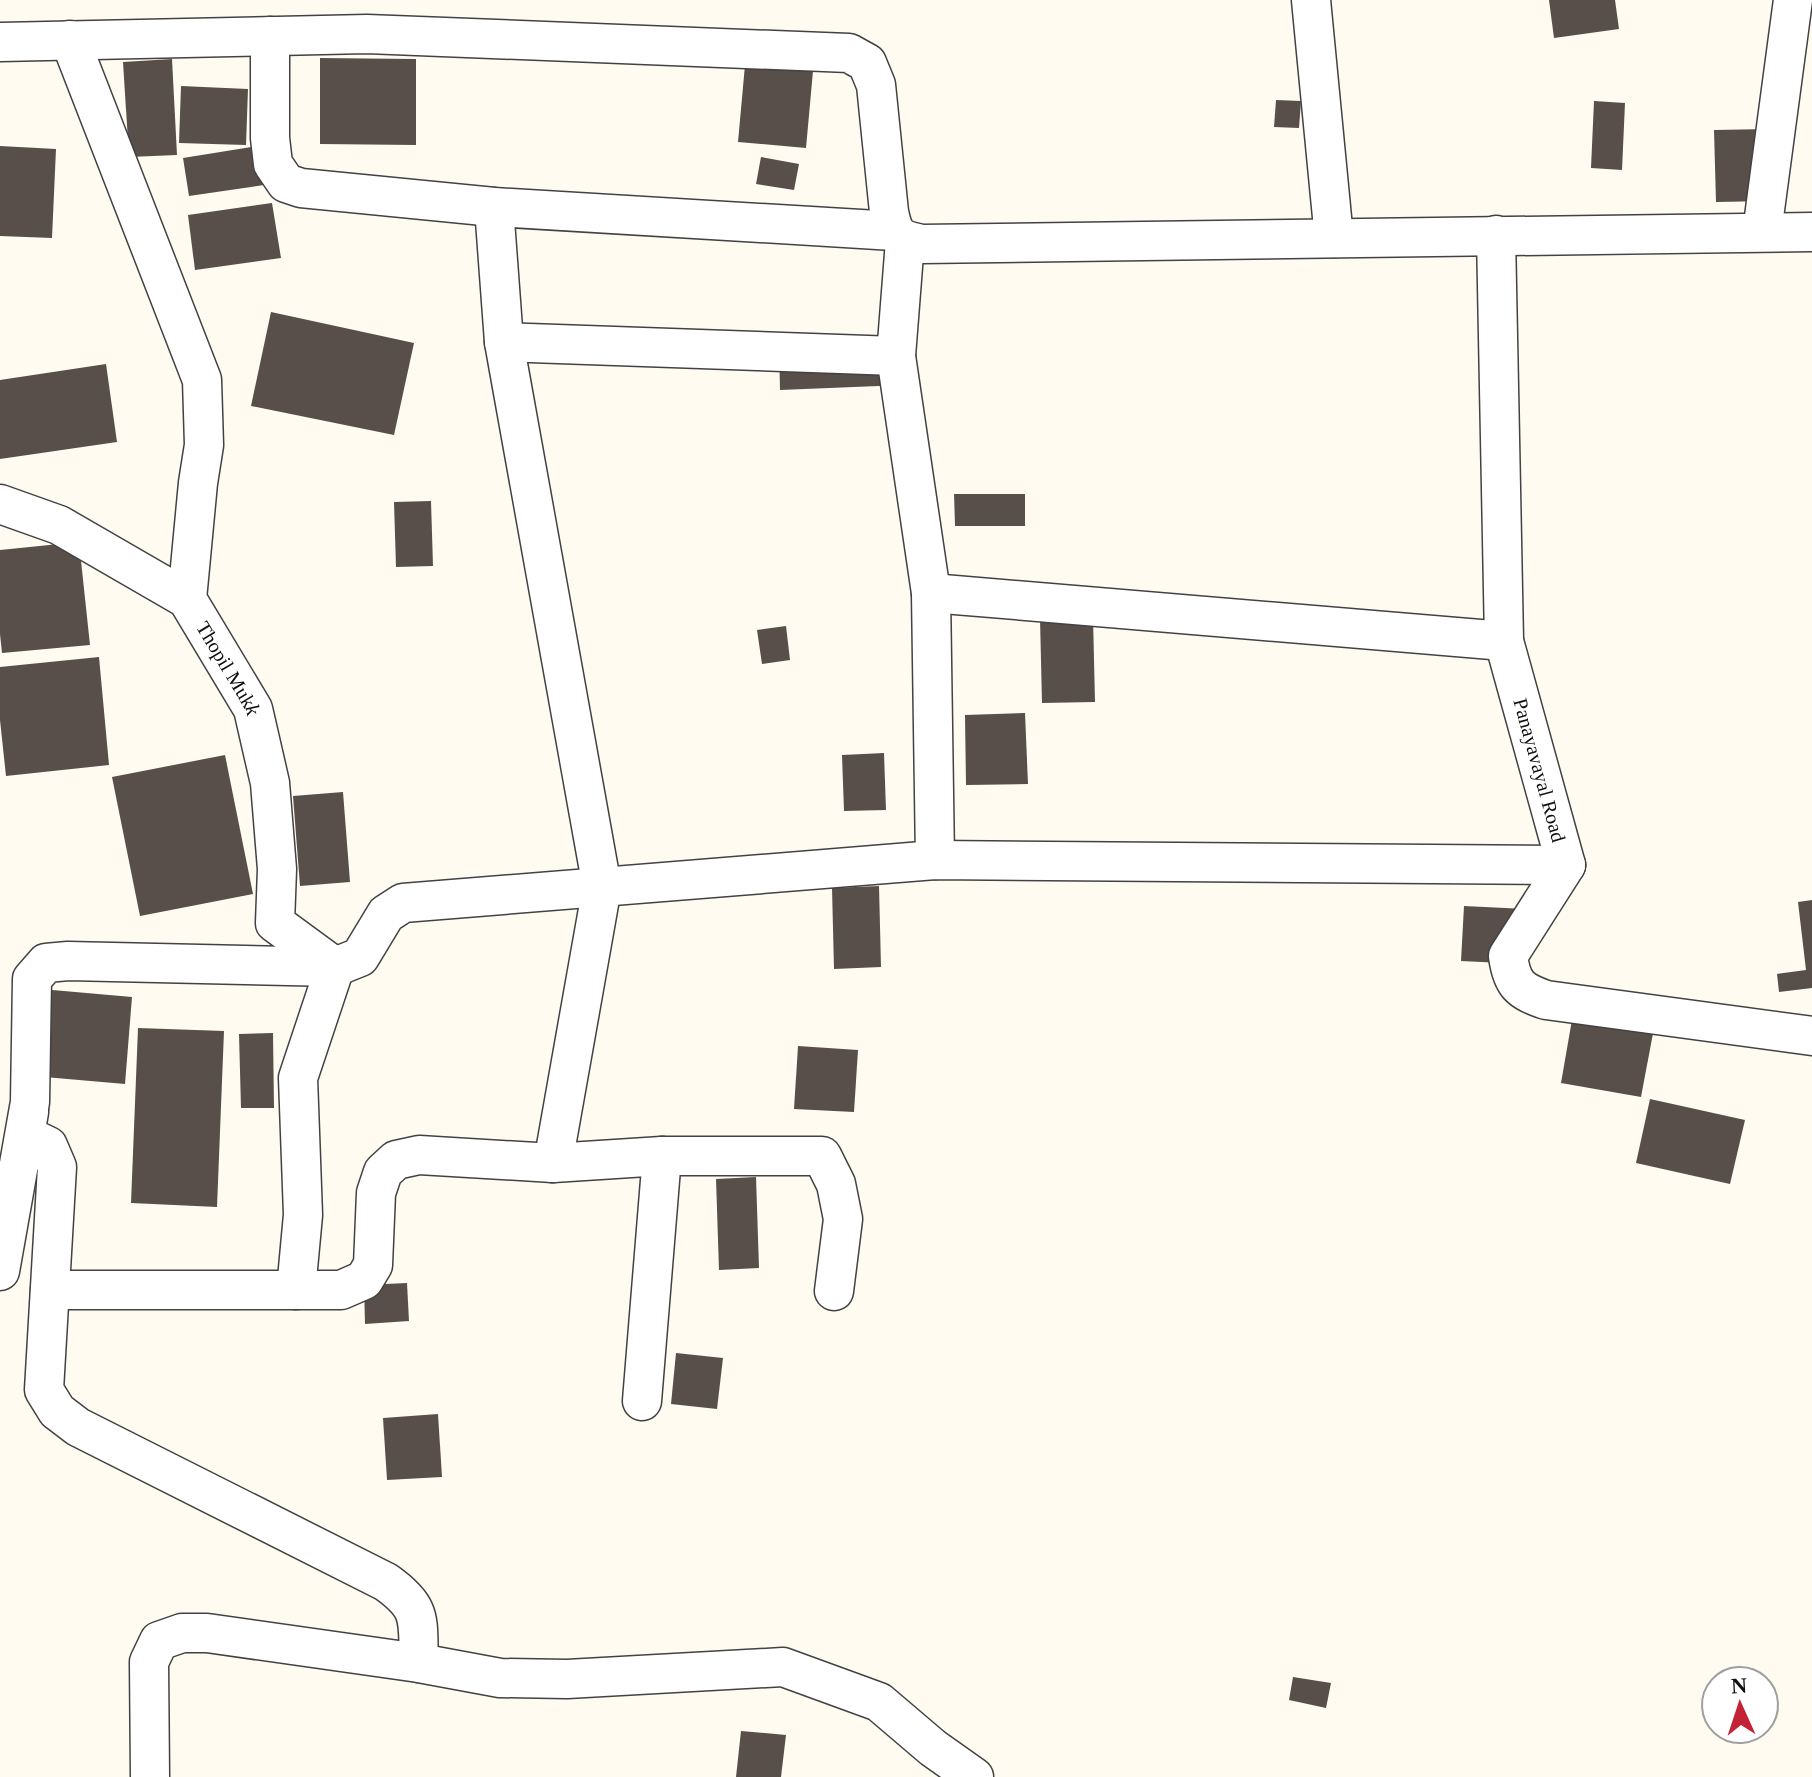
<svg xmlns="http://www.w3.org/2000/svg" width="1812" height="1777" font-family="Georgia,serif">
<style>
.building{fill:#584f4b}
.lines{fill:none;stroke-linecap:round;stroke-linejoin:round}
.minor-casing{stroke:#424242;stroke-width:41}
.minor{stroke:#fff;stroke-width:38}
.labels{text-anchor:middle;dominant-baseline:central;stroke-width:8;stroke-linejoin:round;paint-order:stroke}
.street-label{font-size:20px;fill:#0f0f0f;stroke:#fff}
</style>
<rect width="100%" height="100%" fill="#fffbf1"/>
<g class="building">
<polygon points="1549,0 1615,0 1619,29 1554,38"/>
<polygon points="746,54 814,60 806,148 738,142"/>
<polygon points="320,58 416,59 416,145 320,144"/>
<polygon points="172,59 177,155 129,157 123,62"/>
<polygon points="181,86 248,89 246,145 179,143"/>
<polygon points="1276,100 1301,101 1299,128 1274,127"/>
<polygon points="1594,101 1625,103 1622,170 1591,168"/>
<polygon points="1768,129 1769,201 1716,202 1714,130"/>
<polygon points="0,146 56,149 52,238 0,236"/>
<polygon points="258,146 264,185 189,196 183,158"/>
<polygon points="761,157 799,164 794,190 756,184"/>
<polygon points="272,203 281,258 195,270 188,215"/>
<polygon points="271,312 414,343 394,435 251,406"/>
<polygon points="902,341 903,385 780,390 779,345"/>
<polygon points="106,364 117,442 0,459 0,380"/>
<polygon points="954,494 1025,494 1025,526 955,526"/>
<polygon points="431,501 433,566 396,567 394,502"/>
<polygon points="79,542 90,645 2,653 0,634 0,550"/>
<polygon points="1093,617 1095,702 1042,703 1040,618"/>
<polygon points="786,626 790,660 762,664 757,630"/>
<polygon points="99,657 109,765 6,776 0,720 0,667"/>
<polygon points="1025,713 1028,784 966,785 965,715"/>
<polygon points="884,753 886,810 844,811 842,755"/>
<polygon points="225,755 253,894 140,916 112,777"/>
<polygon points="343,792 350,882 300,886 293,796"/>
<polygon points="879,886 881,967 834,969 832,888"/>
<polygon points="1812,900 1812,988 1779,992 1777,974 1806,970 1798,902"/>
<polygon points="1464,906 1527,909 1524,964 1461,961"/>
<polygon points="41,989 132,997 125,1084 33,1076"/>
<polygon points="1573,1014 1654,1028 1641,1097 1561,1083"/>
<polygon points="138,1028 224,1031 217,1207 131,1203"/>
<polygon points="273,1033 274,1108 241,1108 239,1034"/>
<polygon points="798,1046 858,1050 854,1112 794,1109"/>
<polygon points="1650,1099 1745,1120 1730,1184 1636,1163"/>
<polygon points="756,1177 759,1268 719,1270 716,1179"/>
<polygon points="407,1283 409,1321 365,1324 364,1285"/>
<polygon points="676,1353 723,1358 717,1409 671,1404"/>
<polygon points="438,1414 442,1477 387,1480 383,1418"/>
<polygon points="1293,1677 1331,1683 1326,1708 1289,1700"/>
<polygon points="741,1731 786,1735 781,1777 736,1777"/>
</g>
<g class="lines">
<defs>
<g id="minor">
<polyline points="1311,0 1334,238"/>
<polyline points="270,36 270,138 273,164 286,183 301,188 494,207 894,231"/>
<path id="s1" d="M 70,40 L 202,380 L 204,445 L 198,483 L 187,599 L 253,709 L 270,783 L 277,869 L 275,923 L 335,967 L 298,1078 L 303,1215 L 296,1290"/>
<path d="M 0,42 L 367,34 L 849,53 L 867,63 L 876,85 L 889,212 C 894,236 898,239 922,244 L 1812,232"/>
<polyline points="494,207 504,342 602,887 553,1163"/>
<polyline points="1762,232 1793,0"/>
<path id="s2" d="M 1496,235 L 1504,641 L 1566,865 L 1508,956 C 1512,985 1520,991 1546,1000 L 1812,1036"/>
<polyline points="905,241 896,356 931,593 935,860"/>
<polyline points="504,342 896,356"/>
<polyline points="0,504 59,525 187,599"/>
<polyline points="931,593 1504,641"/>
<path d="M 29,1112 L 25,1135 L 48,1146 L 57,1167 L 44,1390 L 57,1411 L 78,1427 L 386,1582 C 424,1609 417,1620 419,1663"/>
<polyline points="0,1271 30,1102 32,979 46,963 68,961 335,967 360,957 386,914 403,903 935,860 1566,865"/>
<polyline points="50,1290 341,1290 364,1280 373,1265 376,1193 383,1172 396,1160 419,1155 553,1163 662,1156 822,1156 836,1184 843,1219 834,1291"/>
<polyline points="642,1401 662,1156"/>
<polyline points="150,1777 149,1662 159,1641 182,1633 207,1633 419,1663 500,1678 567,1679 783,1667 879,1702 933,1748 974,1777"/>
</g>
</defs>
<use href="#minor" class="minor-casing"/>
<use href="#minor" class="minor"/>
</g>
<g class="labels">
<g class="street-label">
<text stroke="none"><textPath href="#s1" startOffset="666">Thopil Mukk</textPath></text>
<text stroke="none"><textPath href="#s2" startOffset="540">Panayavayal Road</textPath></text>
</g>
</g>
<g transform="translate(1740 1705) rotate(357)"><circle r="38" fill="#ffffff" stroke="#9f9f9f" stroke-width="2"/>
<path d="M0-6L14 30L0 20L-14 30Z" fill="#c42237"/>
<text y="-12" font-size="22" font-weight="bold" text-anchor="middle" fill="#0f0f0f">N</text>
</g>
</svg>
